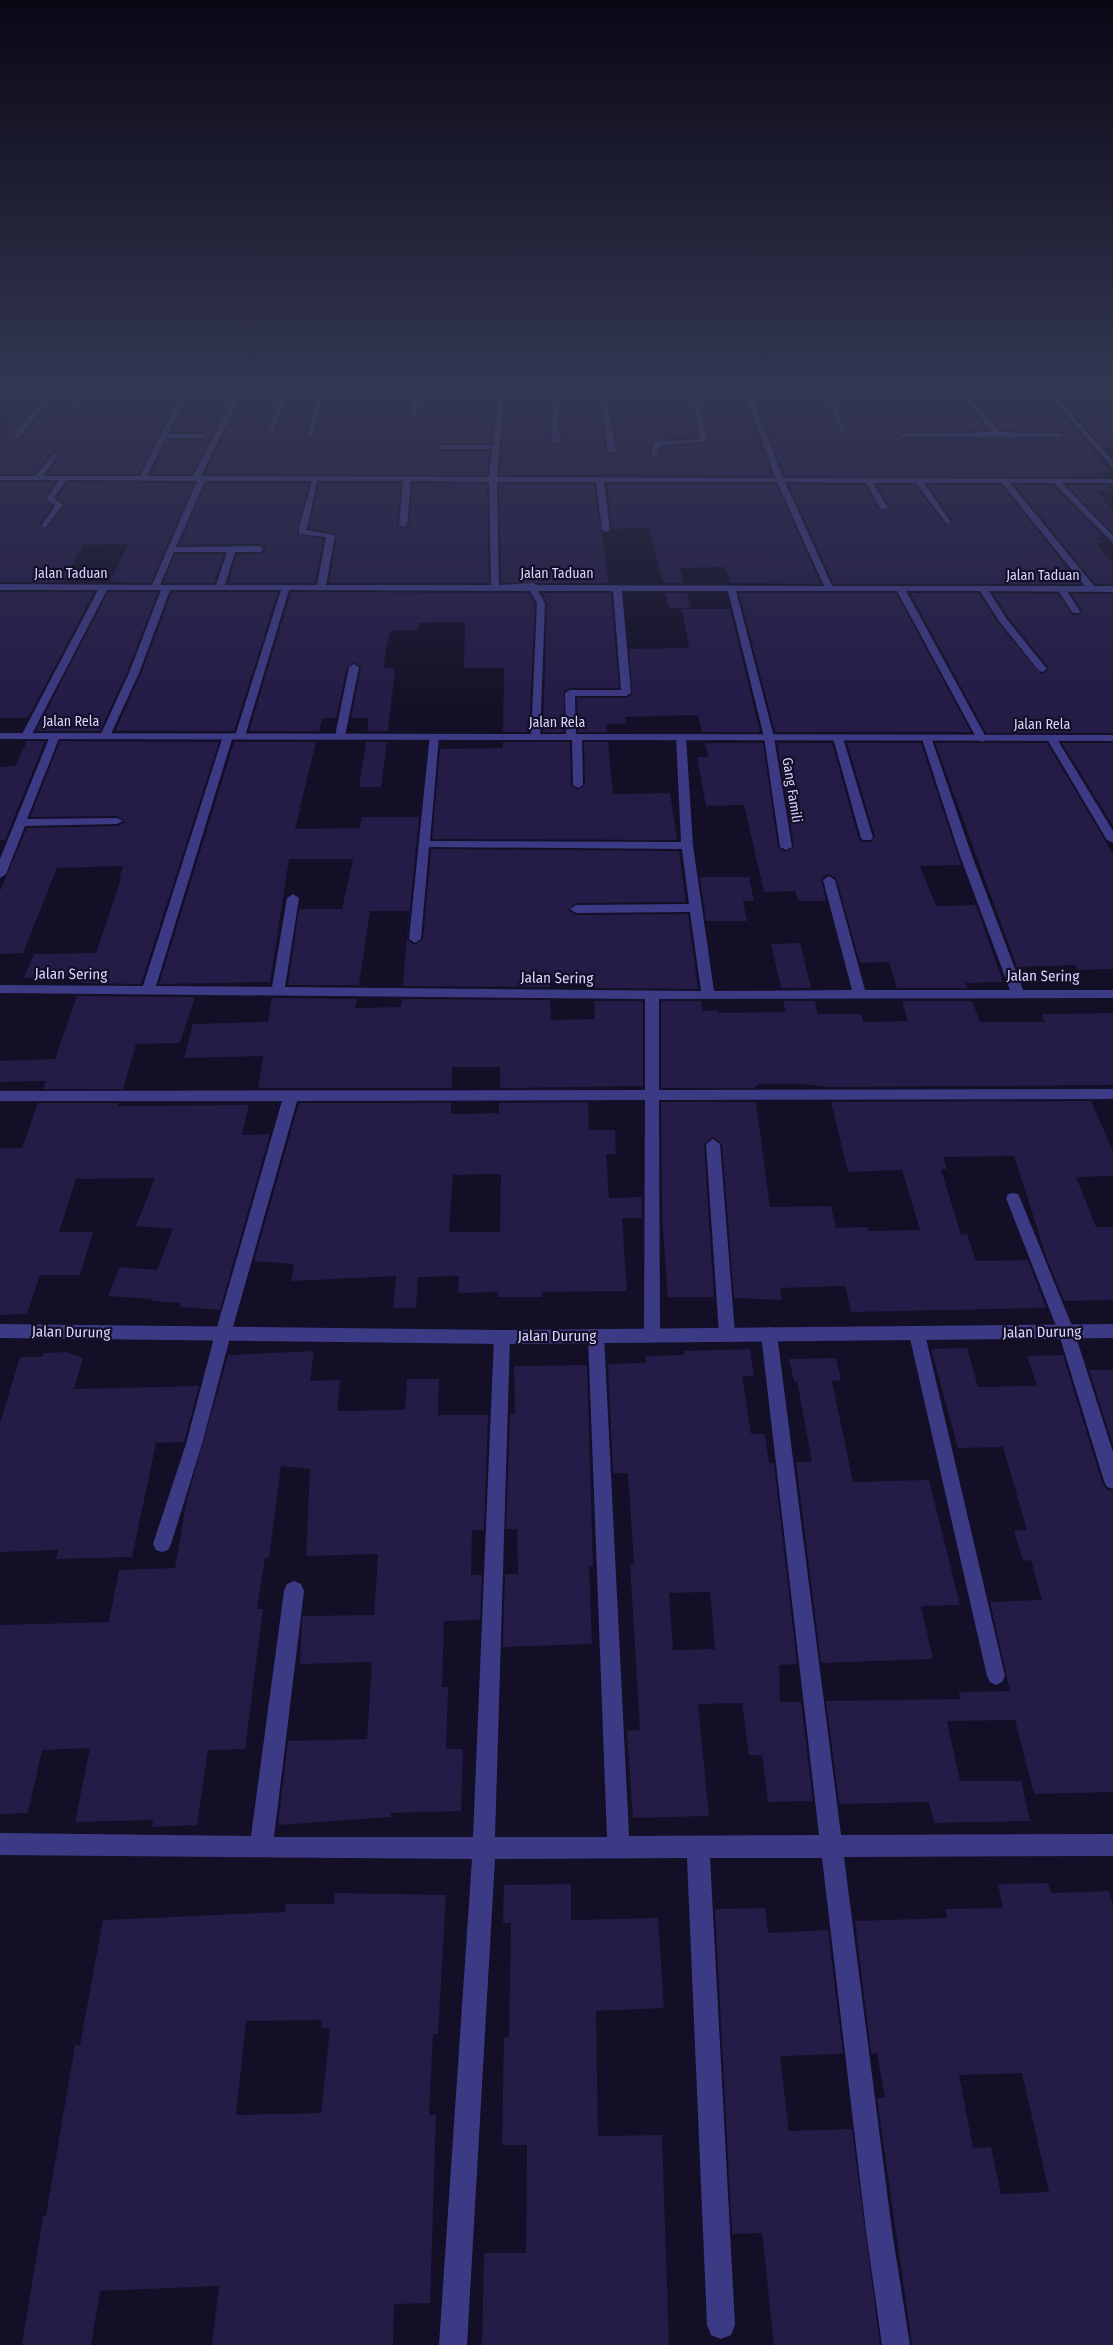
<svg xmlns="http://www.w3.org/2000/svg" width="1113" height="2345" font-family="'Fira Sans Condensed',sans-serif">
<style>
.building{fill:#241b47;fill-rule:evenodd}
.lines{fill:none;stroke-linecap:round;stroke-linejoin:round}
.service{fill:#3d3a85;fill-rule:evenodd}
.minor{fill:#3d3a85;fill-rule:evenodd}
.tertiary{fill:#3d3a85;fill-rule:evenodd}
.labels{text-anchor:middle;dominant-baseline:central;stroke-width:4.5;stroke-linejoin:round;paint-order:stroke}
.far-street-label{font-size:14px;fill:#d9d4ff;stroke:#130f26}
.street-label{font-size:15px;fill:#d9d4ff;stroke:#130f26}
</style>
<rect width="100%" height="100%" fill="#130f26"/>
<g class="building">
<polygon points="77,387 250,387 249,388"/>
<polygon points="299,387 431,387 430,389"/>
<polygon points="74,396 68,410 75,409 85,396 177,397 139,474 47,474 60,456 54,451 34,474 0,474 0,437 30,397 43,397 12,432 14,439 22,438 55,397"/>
<polygon points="188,397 233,397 192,474 151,474 167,440 202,440 208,437 202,432 172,432"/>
<polygon points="243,397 278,397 264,433 267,436 275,433 289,397 315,397 304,436 307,439 315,436 326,397 410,397 410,414 414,418 420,414 420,397 490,397 490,400 495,400 491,443 440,443 434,446 440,451 489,451 487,475 205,474"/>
<polygon points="557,397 598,397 606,451 611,455 618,451 609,397 690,398 697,437 653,440 649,456 651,458 658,458 662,448 710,442 699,398 744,398 772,476 499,475 506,400 548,400 553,406 550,441 557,445 562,441 560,419 563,405"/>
<polygon points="755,398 761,398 763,401 825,398 839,434 847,437 850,434 834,398 926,398 930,404 966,404 987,430 902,431 897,436 899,439 1060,439 1065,434 1059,431 1001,430 978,404 1000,403 997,400 1049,398 1111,473 1095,473 1099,477 785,476"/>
<polygon points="1060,398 1107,400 1113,407 1113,448 1104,448"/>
<polygon points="0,482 55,482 44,499 52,506 39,525 45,530 65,506 57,498 67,482 194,483 151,583 110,582 128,544 83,545 63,582 0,582"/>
<polygon points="206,483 309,483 297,534 323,539 315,583 228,583 237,554 260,554 265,551 265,547 260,544 179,545"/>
<polygon points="319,483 401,483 397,525 402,529 409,525 413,483 487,484 489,583 329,583 337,534 309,528"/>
<polygon points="499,484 594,484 609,583 501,583"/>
<polygon points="607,484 776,484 821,584 730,583 725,567 680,568 684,583 663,583 649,528 612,529"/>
<polygon points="789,484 865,485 878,509 883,512 890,507 877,485 915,485 946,526 953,521 928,485 1001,485 1080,584 833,584"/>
<polygon points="1015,485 1053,485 1103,536 1098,537 1104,543 1096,543 1113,563 1113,584 1095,584"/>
<polygon points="1067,485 1107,485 1113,491 1096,491 1113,510 1113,533"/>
<polygon points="175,554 224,554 214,583 163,583"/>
<polygon points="0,592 94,592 28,718 0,718"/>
<polygon points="108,592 158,592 127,672 100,731 36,731"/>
<polygon points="172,592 278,592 234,731 115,731 141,674"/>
<polygon points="291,592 529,593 535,604 529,732 503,732 504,668 464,668 465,622 419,623 418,630 390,631 383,667 395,669 388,731 367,731 369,718 351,718 361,667 355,662 347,667 336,718 322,719 319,731 249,731"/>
<polygon points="542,593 611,593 619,688 570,688 564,691 564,732 543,732 547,603"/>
<polygon points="665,593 687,593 691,608 669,608"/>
<polygon points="739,593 896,593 971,732 775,732"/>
<polygon points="910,593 979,593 997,622 1041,674 1048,671 1049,668 1008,617 993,593 1058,594 1073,615 1081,614 1082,610 1071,594 1113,594 1113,733 986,733"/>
<polygon points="682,609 730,609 760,732 702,732 698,715 625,717 626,724 606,724 607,732 578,732 577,698 626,698 632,695 629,649 689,648"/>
<polygon points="27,741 45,741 5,840 0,840 0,767 15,766"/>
<polygon points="60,741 219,742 141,984 81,983 83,977 24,978 34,954 96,953 121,879 119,879 123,866 57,868 23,953 0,954 0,891 27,828 117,826 125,822 117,816 30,817"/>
<polygon points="234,742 316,742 295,829 359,828 362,817 419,817 407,939 414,945 423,939 431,849 679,851 686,902 576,903 568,910 576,915 688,914 698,989 594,988 593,979 550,980 550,987 403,986 409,911 370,911 359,985 288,985 299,909 342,909 353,859 289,859 270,982 159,984"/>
<polygon points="366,742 387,742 381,787 359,787"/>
<polygon points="503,742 570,742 571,785 577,790 585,785 584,742 608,742 613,794 670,793 677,840 432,839 440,749 503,748"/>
<polygon points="705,743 763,743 778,847 785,852 794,847 777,743 832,743 859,839 863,842 871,842 875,837 847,743 921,743 961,865 920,866 936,906 976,905 1003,982 965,983 967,988 897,988 889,962 860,963 836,878 828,874 821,879 826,901 798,901 795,891 764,892 744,805 706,806 697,757 708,757"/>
<polygon points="935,743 1047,743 1113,854 1113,969 1078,970 1076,965 1017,967"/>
<polygon points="1062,743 1113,743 1113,826"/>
<polygon points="700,877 749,877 754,901 743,901 747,921 706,921"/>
<polygon points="800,943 811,988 781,988 771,944"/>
<polygon points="77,996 195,997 180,1043 136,1044 123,1089 43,1089 46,1081 0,1082 0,1061 55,1059"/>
<polygon points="272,998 357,999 355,1008 401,1007 402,999 550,1000 551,1020 595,1019 594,1001 643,1001 643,1086 500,1088 500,1067 452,1067 452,1088 258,1088 263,1056 184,1058 193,1024 268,1022"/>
<polygon points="661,1001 701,1001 702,1011 717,1010 717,1013 786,1012 783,1001 815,1001 818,1014 861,1014 863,1022 908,1021 902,1001 972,1001 980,1022 1045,1022 1041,1014 1113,1013 1113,1085 828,1087 803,1084 758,1084 754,1088 661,1088"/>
<polygon points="1091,1101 1113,1151 1113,1176 1076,1177 1096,1227 1113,1227 1113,1300 1064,1301 1047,1259 1014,1156 943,1157 947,1169 941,1169 961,1235 967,1234 976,1261 1028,1260 1046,1308 851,1312 845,1286 780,1288 782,1300 734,1298 722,1144 713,1137 704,1144 714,1297 668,1297 662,1218 661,1102 756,1102 770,1207 831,1206 836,1228 867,1227 869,1231 920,1230 902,1170 848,1172 831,1102"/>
<path d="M 588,1102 L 589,1130 L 615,1130 L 616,1154 L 606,1154 L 609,1198 L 642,1197 L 642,1218 L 622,1218 L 627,1291 L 542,1292 L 542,1297 L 498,1297 L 498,1292 L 458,1293 L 459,1276 L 418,1277 L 416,1308 L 393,1308 L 396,1276 L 291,1281 L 294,1264 L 254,1261 L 299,1103 L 451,1103 L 451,1114 L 499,1113 L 499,1103 ZM 501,1174 L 500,1232 L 449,1232 L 453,1175 Z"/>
<polygon points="38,1103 119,1103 118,1106 249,1105 242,1135 270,1134 220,1310 180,1307 181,1303 151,1301 152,1299 108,1296 120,1267 157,1270 173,1229 136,1226 155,1178 76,1179 59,1232 93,1232 80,1275 40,1275 27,1314 0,1315 0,1148 22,1148"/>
<polygon points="967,1348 978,1387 1037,1386 1027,1356 1063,1355 1102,1482 1106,1489 1113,1491 1113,1792 1034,1794 1015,1720 947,1721 960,1781 1021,1781 1030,1821 934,1823 929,1802 840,1804 839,1801 826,1701 960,1699 959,1692 1010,1691 990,1602 1042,1600 1031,1560 1023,1561 1014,1531 1027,1530 1003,1447 958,1448 931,1349"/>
<path d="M 750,1349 L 754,1376 L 742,1376 L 751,1434 L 765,1434 L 769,1463 L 774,1463 L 797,1664 L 779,1665 L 780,1702 L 801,1702 L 813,1801 L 768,1802 L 762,1755 L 749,1755 L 742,1703 L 698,1704 L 709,1816 L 633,1818 L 627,1731 L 640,1730 L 630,1564 L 634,1564 L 628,1473 L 613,1473 L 608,1364 L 646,1363 L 645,1356 L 685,1355 L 684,1351 ZM 710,1592 L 715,1649 L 673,1650 L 669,1593 Z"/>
<polygon points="314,1351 310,1381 340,1380 337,1411 405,1410 407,1379 439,1379 438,1415 488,1415 484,1530 472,1530 471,1575 482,1575 480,1620 444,1621 442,1687 448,1687 446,1749 463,1749 461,1811 391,1813 391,1817 278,1825 288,1741 367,1739 372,1662 300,1664 302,1622 303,1616 374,1615 378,1554 306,1556 310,1469 281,1466 269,1558 265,1558 257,1609 263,1609 245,1749 208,1750 197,1825 152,1827 153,1820 75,1822 90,1748 42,1750 28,1813 0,1814 0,1625 109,1622 119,1570 175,1568 187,1499 228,1355"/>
<polygon points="67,1352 83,1358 74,1389 199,1386 184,1442 156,1443 132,1557 56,1559 58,1550 0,1552 0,1423 20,1357 42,1357 44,1353"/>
<polygon points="836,1358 841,1380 832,1381 853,1482 929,1480 960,1605 921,1606 933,1659 821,1663 796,1462 812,1462 797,1381 794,1381 789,1359"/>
<polygon points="587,1365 593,1566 589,1566 592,1644 503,1647 505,1574 518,1574 517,1529 506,1529 510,1414 515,1414 514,1366"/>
<polygon points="1089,1370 1113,1370 1113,1445"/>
<path d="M 1048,1883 L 1051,1893 L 1109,1891 L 1113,1905 L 1113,2345 L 912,2345 L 877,2098 L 885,2098 L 877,2053 L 871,2053 L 855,1921 L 947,1918 L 945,1909 L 1003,1908 L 998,1884 ZM 1022,2073 L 1049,2192 L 1001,2194 L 991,2147 L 973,2148 L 959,2075 Z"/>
<polygon points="571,1884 571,1920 658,1918 664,2008 596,2011 598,2136 662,2135 669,2345 482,2345 484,2253 526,2253 527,2145 502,2145 504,2037 509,2037 511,1923 503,1923 504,1885"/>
<path d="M 335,1893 L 446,1895 L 438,2034 L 433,2034 L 429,2115 L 436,2115 L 430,2303 L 394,2304 L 393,2345 L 212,2345 L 219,2286 L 100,2291 L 91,2345 L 22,2345 L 43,2216 L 46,2216 L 75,2045 L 80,2045 L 103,1920 L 285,1912 L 286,1904 L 334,1904 ZM 322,2020 L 321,2028 L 330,2028 L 321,2113 L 236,2115 L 246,2021 Z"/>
<polygon points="765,1908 768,1933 828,1930 843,2054 780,2056 789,2131 852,2129 880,2345 774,2345 762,2233 732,2234 715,1909"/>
</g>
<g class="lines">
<g class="service">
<polygon points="313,477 318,478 307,528 303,530 299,528"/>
<polygon points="1058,587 1064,587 1080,611 1079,613 1073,613 1057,589"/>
<polygon points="713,1139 720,1144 735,1334 732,1338 727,1340 722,1338 719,1334 706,1144"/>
<polygon points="1013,1193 1018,1194 1020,1198 1074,1331 1071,1335 1066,1337 1061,1335 1058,1331 1006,1198 1008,1194"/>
<polygon points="223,1328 228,1330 231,1334 202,1444 171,1544 168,1550 162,1552 156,1550 153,1544 186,1444 215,1334 218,1330"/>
<polygon points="917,1328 922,1330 925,1334 1005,1676 1002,1682 996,1685 990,1682 987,1676 909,1334 912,1330"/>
</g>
<g class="minor">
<path d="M 499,387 L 505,387 L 497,477 L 775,478 L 745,393 L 748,391 L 751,393 L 783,478 L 1113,479 L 1113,483 L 1062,483 L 1113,536 L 1113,543 L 1054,483 L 1010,483 L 1094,586 L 1113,586 L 1113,592 L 989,591 L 1006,618 L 1047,669 L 1042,672 L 1039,671 L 999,621 L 980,591 L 906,591 L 987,739 L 982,742 L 977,739 L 897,591 L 736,591 L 774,737 L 792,847 L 786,850 L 780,847 L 764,737 L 728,591 L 622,591 L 631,693 L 626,696 L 575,696 L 576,734 L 582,737 L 583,785 L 578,788 L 573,785 L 572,740 L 566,737 L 565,693 L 570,690 L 621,690 L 613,591 L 538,591 L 545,603 L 540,739 L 531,737 L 537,603 L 530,591 L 289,590 L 245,736 L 240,739 L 235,736 L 281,590 L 170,590 L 139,673 L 110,736 L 105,739 L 100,736 L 129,673 L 161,590 L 107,590 L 31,736 L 22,738 L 21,736 L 98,590 L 0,590 L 0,584 L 152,585 L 197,481 L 66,480 L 54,498 L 63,505 L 45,528 L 41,526 L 55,506 L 46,499 L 59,480 L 0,480 L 0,476 L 35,476 L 54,453 L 58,455 L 43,476 L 140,476 L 182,392 L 185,390 L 188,392 L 168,434 L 202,434 L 206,436 L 202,438 L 166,438 L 147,476 L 193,476 L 231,403 L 240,390 L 243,392 L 201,476 L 489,477 L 492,449 L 440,449 L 436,447 L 440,445 L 493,445 ZM 205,481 L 403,481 L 399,525 L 403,527 L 407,525 L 411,481 L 489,482 L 491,585 L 326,585 L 335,535 L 307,530 L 303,526 L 299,528 L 299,534 L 326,537 L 317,585 L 225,585 L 235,552 L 260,552 L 264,549 L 260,546 L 176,547 ZM 497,482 L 596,482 L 602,530 L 606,532 L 610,530 L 604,482 L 777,482 L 824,586 L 537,585 L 533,583 L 499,585 ZM 785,482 L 866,483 L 880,508 L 884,510 L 888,508 L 873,483 L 916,483 L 947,524 L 951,522 L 924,483 L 1002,483 L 1085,586 L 832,586 ZM 174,552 L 227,552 L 216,585 L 160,585 Z"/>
<polygon points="876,387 882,387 886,393 881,394"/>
<polygon points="920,387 926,387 930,393 925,394"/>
<polygon points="987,387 993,387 998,393 993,394"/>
<polygon points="1085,387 1091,387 1095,395 1091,395"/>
<polygon points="322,390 325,392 313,435 306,437 319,392"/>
<polygon points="415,390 418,392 418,414 415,416 412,414 412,392"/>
<polygon points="547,390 561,405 558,419 560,441 556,443 552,441 552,419 555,405 544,392"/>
<polygon points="51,391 56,392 20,437 14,437 14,433"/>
<polygon points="80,391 85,392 73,408 69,408"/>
<polygon points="283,391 288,392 273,432 266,434"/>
<polygon points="603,391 606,393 616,451 612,453 608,451 600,393"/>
<polygon points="963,391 1000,432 1059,433 1063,435 1059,437 899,437 902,433 992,432 961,394"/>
<polygon points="691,392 696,393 708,441 660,446 657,456 651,456 654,442 700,439"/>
<polygon points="825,392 830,393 848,435 841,433"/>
<polygon points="1048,393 1052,393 1113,461 1113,468"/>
<polygon points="354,664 359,667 345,736 340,739 335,736 349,667"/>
<polygon points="55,733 60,736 27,819 117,818 123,821 117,824 25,826 6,874 0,878 0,859 50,736"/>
<polygon points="228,733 233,736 156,986 272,987 287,898 293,894 299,898 285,987 701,991 690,912 576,913 570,909 576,905 689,904 682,849 429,847 421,939 415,943 409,939 430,734 439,736 430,841 681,842 676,737 681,734 686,737 693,846 714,991 852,990 823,880 829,876 835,880 865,990 1010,990 959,853 922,739 931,737 971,853 1023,990 1113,990 1113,998 659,999 659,1090 1113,1089 1113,1099 659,1100 660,1335 658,1340 652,1342 646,1340 644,1335 645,1100 297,1101 231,1334 229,1339 223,1341 217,1339 215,1334 282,1101 0,1101 0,1091 645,1090 645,999 0,993 0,985 143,986 223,736"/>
<polygon points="838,735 843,738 873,838 871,840 863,840 861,838 833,738"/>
<polygon points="1052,736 1057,739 1113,831 1113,843 1107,840 1047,739"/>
<polygon points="1066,1324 1072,1326 1074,1331 1113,1452 1113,1489 1107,1487 1104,1481 1058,1331 1060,1326"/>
<polygon points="769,1327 775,1329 777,1334 841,1835 1113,1834 1113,1856 844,1857 892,2231 910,2345 882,2345 866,2231 822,1858 710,1858 735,2325 731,2335 721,2339 711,2335 707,2325 687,1858 495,1859 467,2345 439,2345 472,1859 0,1855 0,1833 251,1836 284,1591 287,1584 294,1581 301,1584 304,1591 274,1837 473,1837 494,1337 496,1332 502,1330 508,1332 510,1337 495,1837 607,1837 588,1336 590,1331 596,1329 602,1331 604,1336 629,1836 819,1835 761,1334 763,1329"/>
</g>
<g class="tertiary">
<polygon points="0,390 1113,392 1113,396 0,394"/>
<polygon points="0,733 1113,735 1113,741 0,739"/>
<polygon points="0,1324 502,1330 1113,1324 1113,1338 502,1344 0,1338"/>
</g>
</g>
<linearGradient id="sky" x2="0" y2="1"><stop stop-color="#0a0815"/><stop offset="0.54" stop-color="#333752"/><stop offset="1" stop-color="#333752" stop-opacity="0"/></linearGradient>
<rect width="1113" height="715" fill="url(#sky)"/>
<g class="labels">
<g class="far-street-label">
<text x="71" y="573">Jalan Taduan</text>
<text x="557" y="573">Jalan Taduan</text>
<text x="1043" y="575">Jalan Taduan</text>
<text x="71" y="721">Jalan Rela</text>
<text x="557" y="722">Jalan Rela</text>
<text x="1042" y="724">Jalan Rela</text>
<text transform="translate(792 790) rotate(81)">Gang Famili</text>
</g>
<g class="street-label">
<text transform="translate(71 974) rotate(1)">Jalan Sering</text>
<text transform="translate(1043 976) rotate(1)">Jalan Sering</text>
<text transform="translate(557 978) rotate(1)">Jalan Sering</text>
<text transform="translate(71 1332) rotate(1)">Jalan Durung</text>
<text transform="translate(1042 1332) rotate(-1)">Jalan Durung</text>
<text x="557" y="1336">Jalan Durung</text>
</g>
</g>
</svg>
